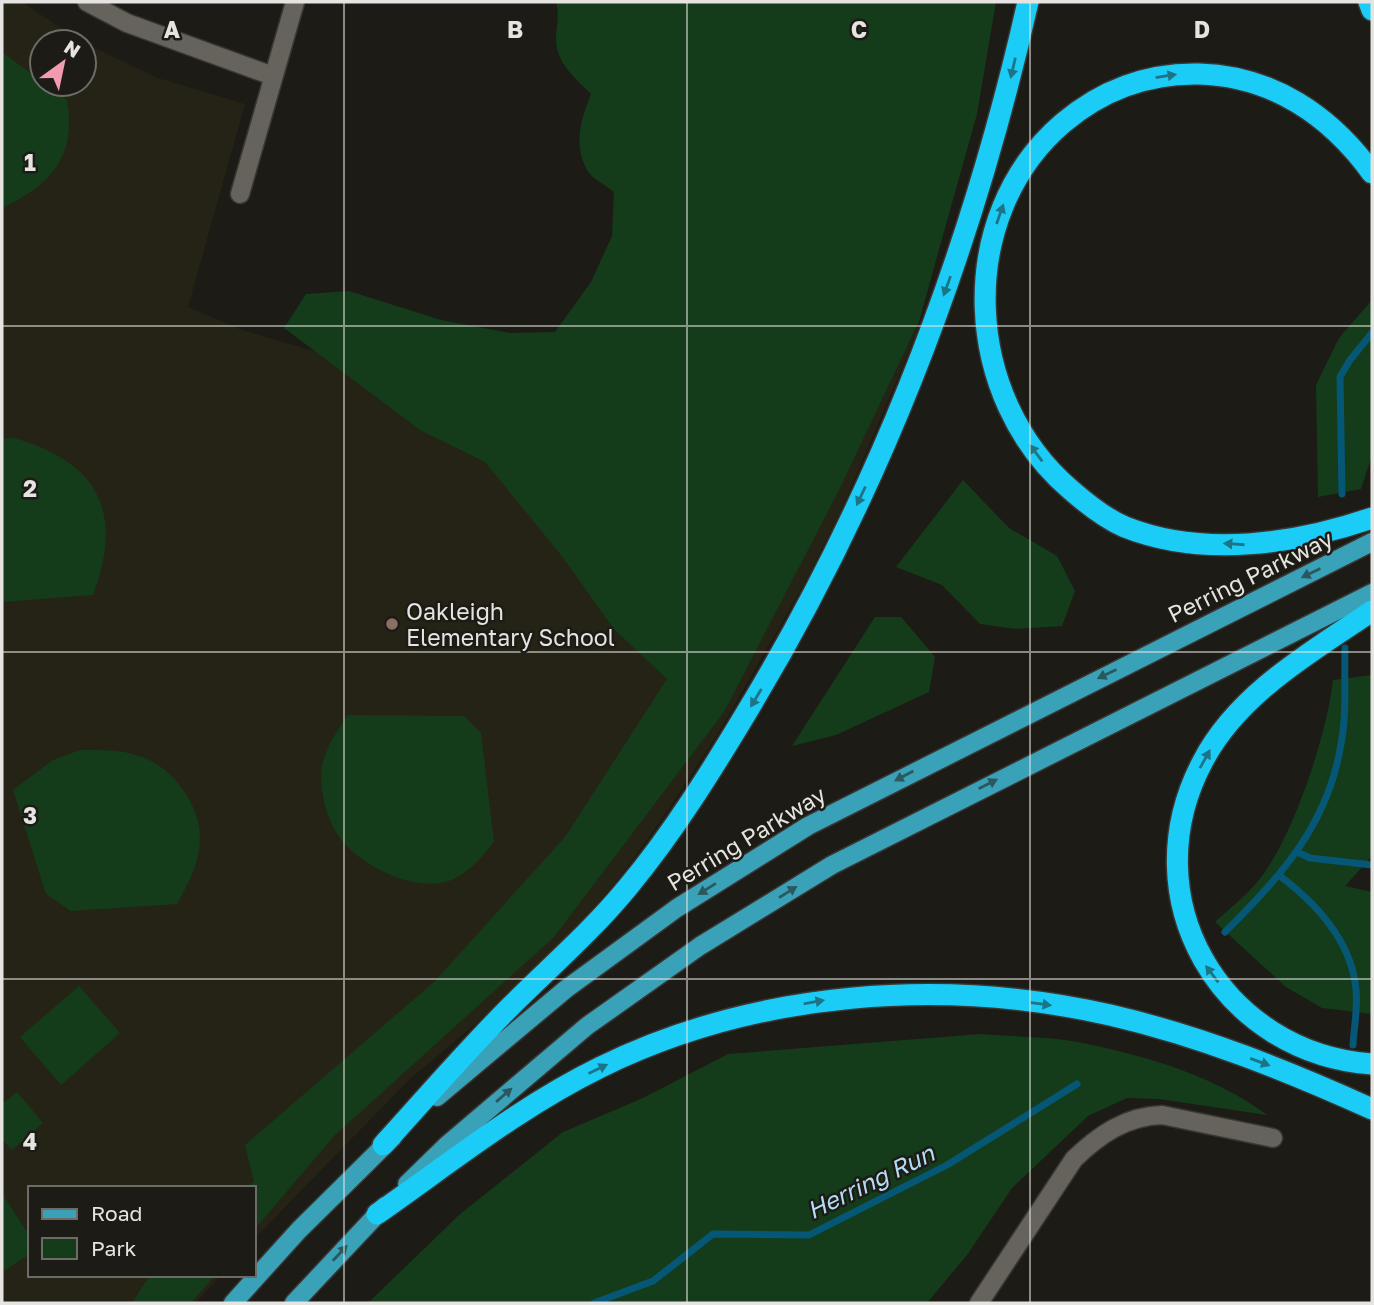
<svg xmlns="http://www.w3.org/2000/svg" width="1374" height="1305" font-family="'Golos Text',sans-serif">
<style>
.built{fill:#252316}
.green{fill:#143c1a}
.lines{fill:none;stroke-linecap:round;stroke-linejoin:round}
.stream{stroke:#065675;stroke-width:7}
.street-casing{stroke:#383734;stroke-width:21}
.primary-casing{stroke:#383734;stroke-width:21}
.highway-casing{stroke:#383734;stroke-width:24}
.street{stroke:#65635b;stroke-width:18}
.primary{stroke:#39a2b8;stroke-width:18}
.highway{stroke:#1bccf6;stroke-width:21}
.oneway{fill:#1c7486}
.oneway2{fill:#2a585e}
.grid{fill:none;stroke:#e5e4e0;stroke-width:2;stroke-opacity:0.55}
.education-dot{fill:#8d6e63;stroke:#1d1b15;stroke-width:2.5}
.labels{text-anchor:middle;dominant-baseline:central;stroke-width:5;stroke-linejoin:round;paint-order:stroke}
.street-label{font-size:23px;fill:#e5e4e0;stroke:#1d1b15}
.poi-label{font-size:23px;fill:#e5e4e0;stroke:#1d1b15;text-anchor:start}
.water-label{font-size:24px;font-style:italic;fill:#b3ddf4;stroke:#1d1b15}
.grid-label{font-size:23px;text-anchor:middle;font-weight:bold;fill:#e5e4e0;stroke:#1d1b15;stroke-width:5;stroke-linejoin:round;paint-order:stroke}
</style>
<rect width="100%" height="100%" fill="#1d1b15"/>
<polygon class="built" points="2,2 22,2 82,42 42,42 42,84 84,84 84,43 158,78 245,104 188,307 242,330 589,432 938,253 916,335 842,509 803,586 716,737 666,813 620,877 569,937 516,990 410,1079 254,1239 254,1188 30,1188 30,1275 221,1275 196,1303 2,1303"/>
<g class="green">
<path d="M 556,2 L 996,2 L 977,114 L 919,321 L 840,488 L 724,712 L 554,937 L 334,1136 L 254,1230 L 254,1188 L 245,1188 L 254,1182 L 245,1145 L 434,982 L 565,837 L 667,679 L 614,629 L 561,555 L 485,462 L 420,430 L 284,328 L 306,294 L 349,291 L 441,320 L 510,333 L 555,332 L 591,282 L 612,236 L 614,192 C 606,185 592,179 587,170 C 573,144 581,119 591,94 C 576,79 557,64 556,40 C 556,26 560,16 556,2 Z"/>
<path d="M 2,52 L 67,100 C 77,156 51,185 2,208 Z"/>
<polygon points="1372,300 1372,455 1361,489 1318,497 1316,385 1339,338"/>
<path d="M 14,438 C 99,462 124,513 93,595 L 2,602 L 2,439 Z"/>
<polygon points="963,480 1009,528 1057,556 1075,591 1062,626 1016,629 980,624 942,585 896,567"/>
<polygon points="875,617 901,617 935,657 929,692 836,735 792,746"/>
<path d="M 1372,675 L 1372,856 L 1345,886 L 1372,892 L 1372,1014 L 1322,1008 L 1286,987 L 1215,922 C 1229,909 1246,896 1258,881 C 1293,839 1327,734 1333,680 Z"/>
<path d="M 348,715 L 464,716 L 481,733 L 494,842 C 482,857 466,877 445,882 C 412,890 366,868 344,843 C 327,824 317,786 323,762 C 327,745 339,729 348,715 Z"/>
<path d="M 80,750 C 99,750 120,749 139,756 C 172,766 200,804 200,838 C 200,862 188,884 177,904 L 71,911 L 46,894 L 13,790 L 53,760 Z"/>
<polygon points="79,986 120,1033 61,1085 20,1037"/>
<path d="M 981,1034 C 1014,1037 1050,1036 1083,1043 C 1146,1056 1216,1076 1267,1115 L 1159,1099 L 1127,1098 L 1088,1116 L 1012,1188 L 967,1255 L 927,1303 L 368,1303 L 459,1215 L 563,1132 L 643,1098 L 728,1054 Z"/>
<polygon points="17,1092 43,1123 12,1150 2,1139 2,1104"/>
<polygon points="2,1193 30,1237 30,1254 2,1272"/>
<polygon points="150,1275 215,1275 191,1303 132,1303"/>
</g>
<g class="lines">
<g class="stream">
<polyline points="1342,494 1340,377 1350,360 1372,333"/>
<polyline points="1297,852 1310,858 1372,865"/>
<path d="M 1280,876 C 1317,904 1352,942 1356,990 C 1358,1008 1354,1027 1353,1045"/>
<path d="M 1225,932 C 1281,876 1328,825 1341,744 C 1347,714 1344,679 1345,648"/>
<polyline points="594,1303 653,1281 713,1234 809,1235 947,1165 1077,1084"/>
</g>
<defs>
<g id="street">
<polyline points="87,2 127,23 273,76"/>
<polyline points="240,194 295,2"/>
<path d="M 979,1303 L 1074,1159 C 1099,1135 1126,1116 1162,1115 L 1273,1138"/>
</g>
<g id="primary">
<polyline points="437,1097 566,989 677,908 808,826 1372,542"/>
<polyline points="407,1184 448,1144 587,1026 700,946 832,865 1372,593"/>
<polyline points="233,1303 299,1230 393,1137"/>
<polyline points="294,1303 385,1206"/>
</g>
<g id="highway">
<polyline points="1369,2 1372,10"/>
<path d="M 1372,173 C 1330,115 1272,76 1199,74 C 1147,73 1102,90 1063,123 C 953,217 963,399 1071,490 C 1087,504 1106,519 1125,527 C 1203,558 1296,544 1372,518"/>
<path d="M 1372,611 C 1311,652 1238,694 1203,761 C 1130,898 1221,1053 1372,1064"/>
<path d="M 383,1145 C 425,1099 466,1051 510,1007 C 550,967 592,931 628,887 C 673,833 712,770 748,710 C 880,491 972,250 1028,2"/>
<path d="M 377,1214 C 450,1163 521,1106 601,1067 C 756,991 943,977 1110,1015 C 1201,1036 1288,1071 1372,1109"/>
</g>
</defs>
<use href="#street" class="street-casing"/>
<use href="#primary" class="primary-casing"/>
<use href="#highway" class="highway-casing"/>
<use href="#street" class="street"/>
<use href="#primary" class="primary"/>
<use href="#highway" class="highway"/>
</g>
<defs><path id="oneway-solid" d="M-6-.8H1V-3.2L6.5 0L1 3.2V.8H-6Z" transform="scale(1.75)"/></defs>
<g class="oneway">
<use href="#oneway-solid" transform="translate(1013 68) rotate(103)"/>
<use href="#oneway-solid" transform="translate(1166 76) rotate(-9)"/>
<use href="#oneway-solid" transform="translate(1000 214) rotate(-71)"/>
<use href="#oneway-solid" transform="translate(947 286) rotate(110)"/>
<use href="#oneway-solid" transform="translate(1036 453) rotate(-127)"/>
<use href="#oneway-solid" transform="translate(861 496) rotate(115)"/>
<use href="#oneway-solid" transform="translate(1234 544) rotate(-176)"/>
<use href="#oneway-solid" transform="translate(756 698) rotate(121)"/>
<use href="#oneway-solid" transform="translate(1205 759) rotate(-61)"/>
<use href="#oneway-solid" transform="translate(1212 974) rotate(-127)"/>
<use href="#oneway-solid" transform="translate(814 1002) rotate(-10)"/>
<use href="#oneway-solid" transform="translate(1041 1004) rotate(7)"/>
<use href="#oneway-solid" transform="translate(1260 1062) rotate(20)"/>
<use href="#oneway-solid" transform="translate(598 1069) rotate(-26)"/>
</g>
<g class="oneway2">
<use href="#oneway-solid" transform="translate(1311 573) rotate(154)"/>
<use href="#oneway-solid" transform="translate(1107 674) rotate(154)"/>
<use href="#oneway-solid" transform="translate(904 776) rotate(152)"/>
<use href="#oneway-solid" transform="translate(988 784) rotate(-27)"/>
<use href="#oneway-solid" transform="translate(707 889) rotate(148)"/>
<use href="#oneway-solid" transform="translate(788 892) rotate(-32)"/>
<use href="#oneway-solid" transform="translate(504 1095) rotate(-41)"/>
<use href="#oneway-solid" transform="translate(340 1253) rotate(-47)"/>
</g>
<path class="grid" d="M 344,2 L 344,1303M 687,2 L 687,1303M 1030,2 L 1030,1303M 2,326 L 1372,326M 2,652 L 1372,652M 2,979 L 1372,979"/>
<circle class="education-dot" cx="392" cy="624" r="7"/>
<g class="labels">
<g class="street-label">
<text transform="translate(1250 576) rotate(-26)">Perring Parkway</text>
<text transform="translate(746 838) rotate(-31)">Perring Parkway</text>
</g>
<g class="poi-label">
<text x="406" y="611">Oakleigh<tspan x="406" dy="26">Elementary School</tspan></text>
</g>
<g class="water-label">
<text transform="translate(870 1181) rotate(-26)">Herring Run</text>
</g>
</g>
<g class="grid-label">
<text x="172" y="38">A</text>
<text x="515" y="38">B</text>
<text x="859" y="38">C</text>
<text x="1202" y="38">D</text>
<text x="30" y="171">1</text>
<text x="30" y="497">2</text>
<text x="30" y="824">3</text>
<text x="30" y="1150">4</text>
</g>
<rect width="1374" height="1305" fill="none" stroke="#e5e4e0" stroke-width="7"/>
<rect x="28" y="1186" width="228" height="91" fill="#1d1b15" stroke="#6d6b66" stroke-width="2"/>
<rect x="42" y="1209" width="35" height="10" fill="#39a2b8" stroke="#6d6b66" stroke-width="2"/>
<text x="91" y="1221" font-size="21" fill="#e5e4e0">Road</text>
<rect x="42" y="1238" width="35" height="21" fill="#143c1a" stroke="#6d6b66" stroke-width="2"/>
<text x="91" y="1256" font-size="21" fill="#e5e4e0">Park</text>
<g transform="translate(63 63) rotate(33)"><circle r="33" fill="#1d1b15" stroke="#6d6b66" stroke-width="2"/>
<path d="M0-5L12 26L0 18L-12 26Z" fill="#f29aae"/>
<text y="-10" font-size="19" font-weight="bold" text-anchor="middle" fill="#e5e4e0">N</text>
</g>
</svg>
